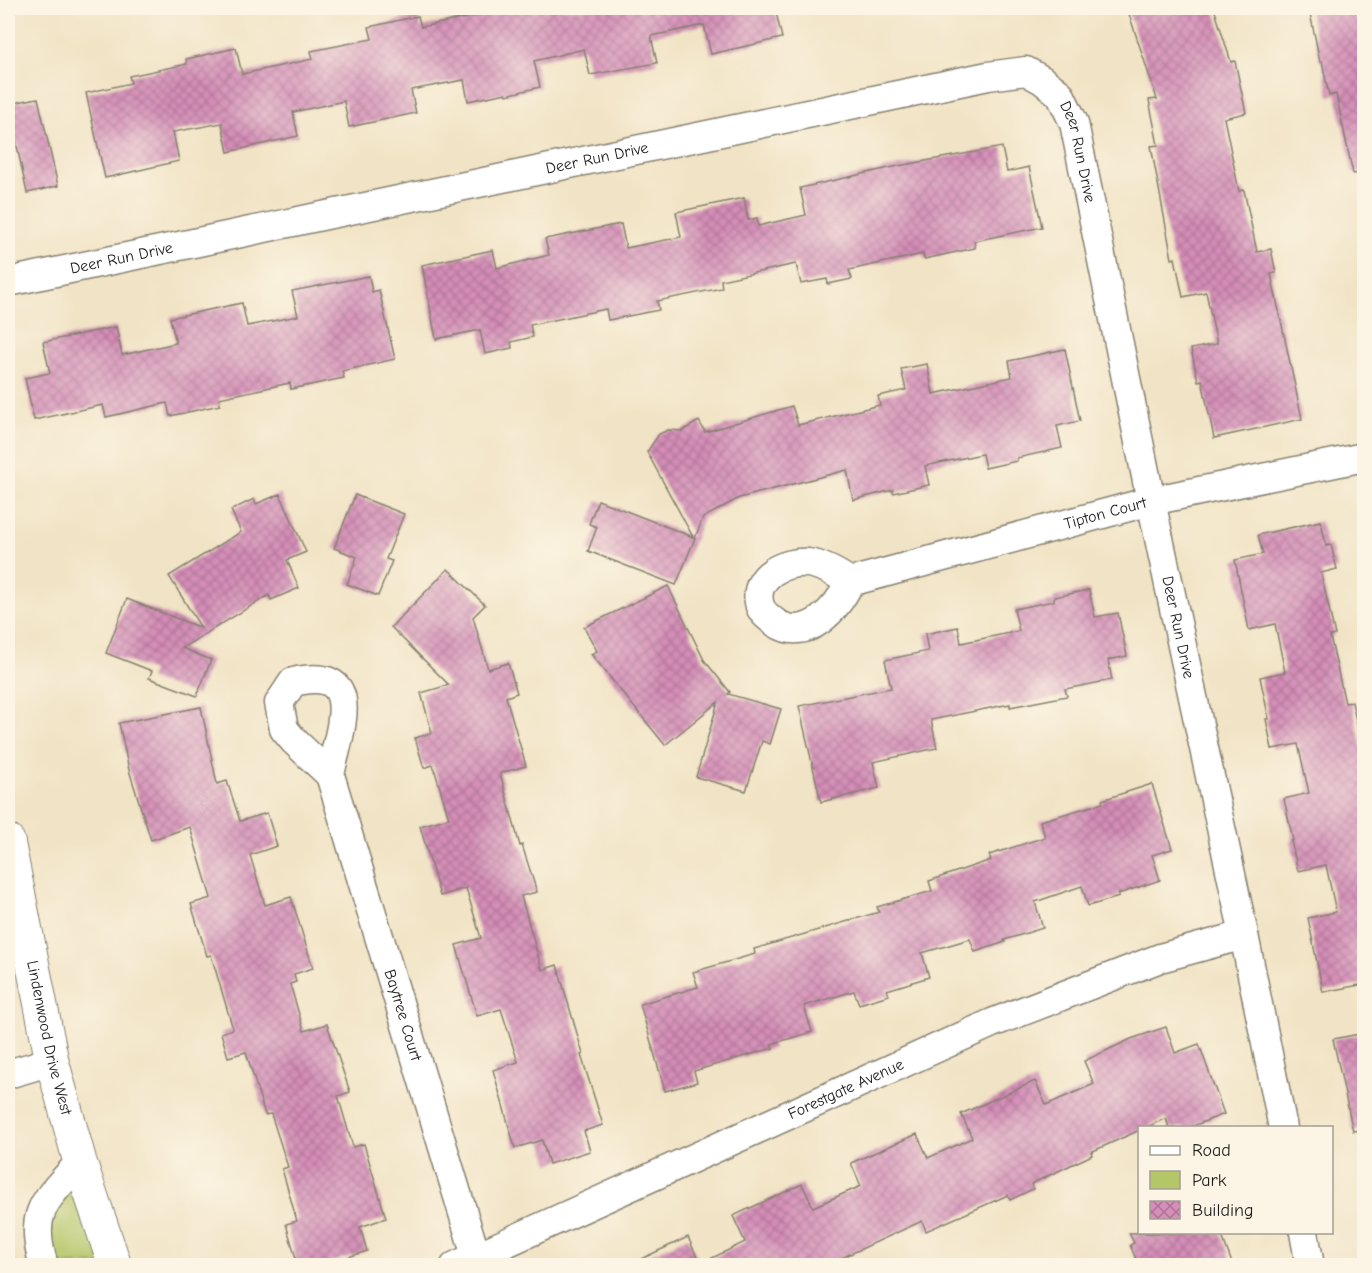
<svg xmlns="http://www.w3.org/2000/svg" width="1372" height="1273" font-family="'Comic Neue',sans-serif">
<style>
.green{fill:#b5c669;stroke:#687142;stroke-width:1.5}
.building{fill:url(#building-cross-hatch)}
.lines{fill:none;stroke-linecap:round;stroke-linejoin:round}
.minor-casing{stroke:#868070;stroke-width:31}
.tertiary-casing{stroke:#868070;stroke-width:35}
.minor{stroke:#fff;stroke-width:28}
.tertiary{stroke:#fff;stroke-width:33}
.labels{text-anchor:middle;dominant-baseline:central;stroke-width:4.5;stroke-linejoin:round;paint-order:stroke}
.street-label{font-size:16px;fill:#1c1c1c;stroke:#fcf5e5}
</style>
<defs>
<pattern id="building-cross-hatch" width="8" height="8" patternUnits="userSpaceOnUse" patternTransform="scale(1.5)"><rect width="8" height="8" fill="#d58eb8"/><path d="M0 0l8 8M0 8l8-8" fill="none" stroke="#ac7395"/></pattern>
</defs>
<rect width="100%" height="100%" fill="#fcf5e5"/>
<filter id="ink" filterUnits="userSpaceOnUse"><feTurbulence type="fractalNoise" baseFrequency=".0167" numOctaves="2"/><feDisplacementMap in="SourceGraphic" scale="12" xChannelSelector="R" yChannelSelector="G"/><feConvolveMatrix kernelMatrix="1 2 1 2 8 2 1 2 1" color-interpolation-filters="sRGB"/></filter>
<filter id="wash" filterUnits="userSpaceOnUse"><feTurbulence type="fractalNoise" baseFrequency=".008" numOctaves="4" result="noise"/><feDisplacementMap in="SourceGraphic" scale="24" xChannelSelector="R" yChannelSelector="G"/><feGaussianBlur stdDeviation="1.35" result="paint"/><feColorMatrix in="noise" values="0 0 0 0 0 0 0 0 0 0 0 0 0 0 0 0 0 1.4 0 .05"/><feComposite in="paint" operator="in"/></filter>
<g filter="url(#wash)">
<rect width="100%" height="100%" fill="#f1e3c5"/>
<polygon class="green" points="80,1162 115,1265 44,1265 46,1201"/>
<g id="blocks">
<g class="building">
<polygon points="514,8 775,8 782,38 711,54 704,25 651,36 657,63 590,75 584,49 534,61 540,87 507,95 506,93 468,101 464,80 411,90 416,113 349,127 344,101 293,112 298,136 228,152 222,123 173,132 179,161 105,178 86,93 131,83 129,76 187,64 186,59 236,48 242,74 313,59 311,51 372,39 369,27 418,16 421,27"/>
<polygon points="1127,8 1214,8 1231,62 1235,61 1246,113 1224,118 1239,191 1244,190 1257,252 1271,249 1276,273 1271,274 1302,419 1214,438 1202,380 1198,381 1191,349 1217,344 1206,292 1183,297 1175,258 1172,259 1151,146 1158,145 1149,100 1157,99"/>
<polygon points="1309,8 1365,8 1365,172 1353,174 1336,94 1329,96 1322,61 1320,62"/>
<polygon points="38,98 58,186 27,193 8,104"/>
<polygon points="1002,147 1007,172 1029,167 1042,227 974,241 975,248 924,259 923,254 849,270 852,279 828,284 827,279 801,284 796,264 721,280 722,288 657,301 659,310 608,320 606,309 530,325 533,337 511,342 512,348 485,354 480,330 436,339 422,265 493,250 497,268 549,255 545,239 621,224 626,248 681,237 676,212 744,198 748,220 757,218 758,226 806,215 800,188 898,166"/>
<polygon points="369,276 372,292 379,290 395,359 342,371 344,378 291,389 290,383 219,398 220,405 170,416 167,403 106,417 103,405 34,420 25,378 50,373 43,342 116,327 122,355 176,343 170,318 242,303 247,326 298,316 292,291"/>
<polygon points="1065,349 1080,421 1057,426 1062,448 1017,458 1017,461 985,468 982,454 925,466 929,485 893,493 893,490 853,500 847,470 739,498 703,518 676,585 588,551 597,527 589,524 598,500 693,537 647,452 659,434 668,430 682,431 699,421 705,432 792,406 798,425 880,405 878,396 906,390 901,369 927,364 933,394 1012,377 1009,361"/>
<polygon points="280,494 306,552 287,560 299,588 271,600 269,595 182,648 211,660 197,696 149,678 152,671 106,653 127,599 201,628 169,576 241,532 231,510 254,499 256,504"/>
<polygon points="355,495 404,514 386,559 392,561 378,596 347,584 357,557 334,548"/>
<polygon points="1321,521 1326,546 1331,545 1337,569 1321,573 1335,635 1330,636 1345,703 1352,702 1365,761 1365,984 1323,992 1308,918 1336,912 1326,865 1298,871 1291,841 1293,840 1284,799 1309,793 1298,744 1272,749 1266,719 1269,719 1260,677 1285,672 1275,624 1249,630 1235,560 1263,554 1258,535"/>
<polygon points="448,569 485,605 473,617 488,669 508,663 517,693 506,697 526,766 500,773 520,846 522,845 537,892 521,896 542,970 557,965 583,1054 581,1055 603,1125 584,1131 590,1151 549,1164 542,1140 515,1148 493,1070 518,1062 501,1009 477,1016 456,945 481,938 466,888 440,896 420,826 449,818 433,765 424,768 415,738 432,733 421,693 449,685 391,627"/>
<polygon points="668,586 704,660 730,692 728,694 781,709 770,744 762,741 746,791 696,777 718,702 665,745 591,654 597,651 584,627"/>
<polygon points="1089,590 1095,617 1118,613 1127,656 1108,660 1112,680 1065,689 1067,696 1010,707 1010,704 931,720 937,748 873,762 879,788 821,802 799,706 891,688 885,660 928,651 925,634 958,627 961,643 1019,631 1014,609 1054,601 1054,597"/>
<polygon points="201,707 217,784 227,781 240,821 267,813 277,846 250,855 265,905 291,897 313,968 294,974 296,982 290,984 304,1031 327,1024 350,1092 338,1096 353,1147 364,1144 386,1218 360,1227 367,1251 320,1266 298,1266 286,1224 297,1221 282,1169 288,1167 271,1114 265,1115 246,1052 228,1057 221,1033 233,1029 211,955 207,956 191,904 211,898 190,827 151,840 129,770 119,723"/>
<polygon points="1152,784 1172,849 1152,855 1160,880 1118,894 1119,897 1088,906 1082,886 1035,902 1043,928 1004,940 1005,942 975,952 970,939 922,953 929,977 887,990 889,995 859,1004 854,991 804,1006 812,1032 771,1044 773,1048 694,1071 697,1082 665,1091 640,1004 698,987 693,972 755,954 754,949 879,912 877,907 932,891 929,881 991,860 989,855 1045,837 1040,821 1103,803 1102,800"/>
<polygon points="1166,1027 1175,1053 1199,1044 1224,1114 1188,1128 1169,1128 1166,1118 1145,1128 1140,1128 1140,1130 1091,1152 1092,1155 1031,1184 1033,1189 1010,1200 1008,1195 926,1231 922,1221 824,1266 626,1266 688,1237 700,1264 745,1242 733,1216 802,1184 813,1207 861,1186 851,1163 917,1134 928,1158 972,1138 961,1114 1035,1081 1046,1105 1094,1084 1084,1061 1131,1039"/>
<polygon points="1365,1033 1365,1130 1353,1131 1333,1039"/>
<polygon points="1129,1233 1221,1233 1233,1266 1139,1266 1130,1245 1134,1243"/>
</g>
</g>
</g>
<g filter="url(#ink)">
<use href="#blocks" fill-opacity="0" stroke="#868070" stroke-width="1.5"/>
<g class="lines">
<defs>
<g id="minor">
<path id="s1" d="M 8,282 L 988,76 L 1026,71 L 1042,80 L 1060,94 L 1074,123 L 1151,501 L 1244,935 L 1283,1128"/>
<path id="s2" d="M 850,582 C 838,607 808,644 776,623 C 769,618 760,612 759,602 C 754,575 785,561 808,563 C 823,565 838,574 850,582 L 1151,501 L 1364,457"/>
<path id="s3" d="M 330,775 C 338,734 368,664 293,682 L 279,703 L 284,729 L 294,741 L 330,775 L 476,1256"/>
<polyline points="8,1074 52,1061"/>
<polyline points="1304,1232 1310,1266"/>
<path d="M 44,1266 C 27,1211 46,1200 80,1162"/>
<path id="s4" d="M 455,1266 L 992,1023 L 1160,958 L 1244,935"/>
</g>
<g id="tertiary">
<path id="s5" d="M 8,841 L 52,1061 L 80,1162 L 115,1266"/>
</g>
</defs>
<use href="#minor" class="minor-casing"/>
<use href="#tertiary" class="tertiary-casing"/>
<use href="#minor" class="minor"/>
<use href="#tertiary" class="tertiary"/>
</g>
</g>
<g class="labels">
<g class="street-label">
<text stroke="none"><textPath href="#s1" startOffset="1142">Deer Run Drive</textPath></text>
<text stroke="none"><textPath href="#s1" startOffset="602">Deer Run Drive</textPath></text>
<text stroke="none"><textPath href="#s1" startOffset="116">Deer Run Drive</textPath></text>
<text stroke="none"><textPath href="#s2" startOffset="507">Tipton Court</textPath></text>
<text stroke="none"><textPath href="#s1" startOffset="1628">Deer Run Drive</textPath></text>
<text stroke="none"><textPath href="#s3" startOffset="504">Baytree Court</textPath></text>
<text stroke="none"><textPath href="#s5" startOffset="201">Lindenwood Drive West</textPath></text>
<text stroke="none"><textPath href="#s4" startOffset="429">Forestgate Avenue</textPath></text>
</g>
</g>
<rect width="1372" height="1273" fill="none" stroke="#fcf5e5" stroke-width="30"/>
<rect x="1138" y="1126" width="195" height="108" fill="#fcf5e5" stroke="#a29e95" stroke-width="1.5"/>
<rect x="1150" y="1146" width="30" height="9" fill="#ffffff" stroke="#a29e95" stroke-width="1.5"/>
<text x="1192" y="1156" font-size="18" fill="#1c1c1c">Road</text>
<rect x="1150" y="1171" width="30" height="18" fill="#b5c669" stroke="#a29e95" stroke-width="1.5"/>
<text x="1192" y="1186" font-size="18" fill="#1c1c1c">Park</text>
<rect x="1150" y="1201" width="30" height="18" fill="url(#building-cross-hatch)" stroke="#a29e95" stroke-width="1.5"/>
<text x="1192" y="1216" font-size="18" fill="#1c1c1c">Building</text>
</svg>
